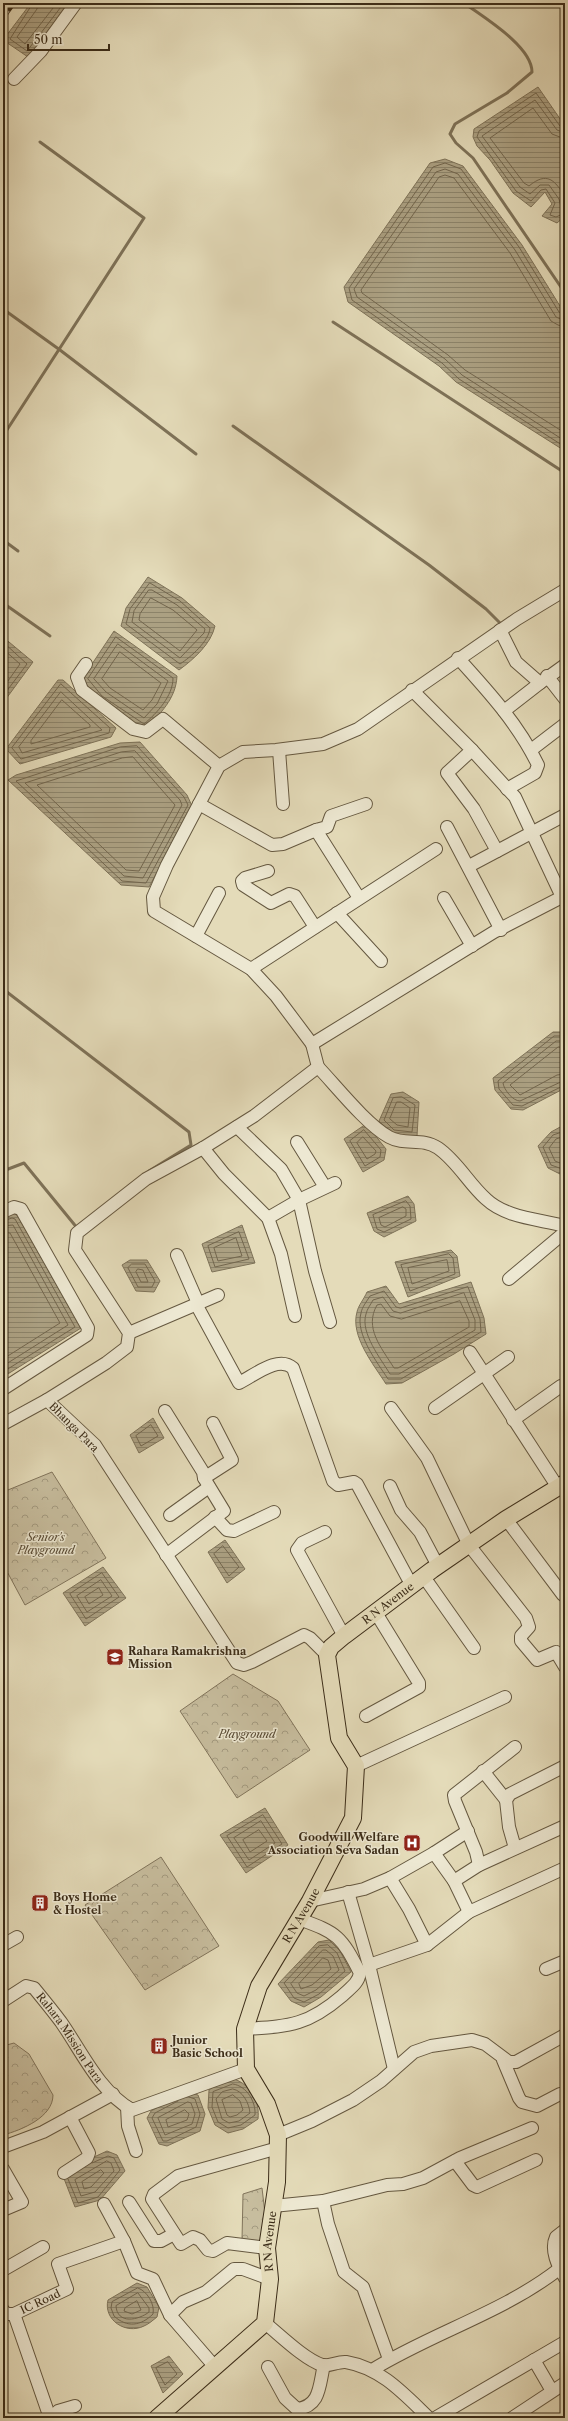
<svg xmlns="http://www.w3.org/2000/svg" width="568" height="2421" font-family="'Libre Caslon Text',serif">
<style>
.park{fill:url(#park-crowns);stroke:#81745b}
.water{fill:url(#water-rules);stroke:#7e7258}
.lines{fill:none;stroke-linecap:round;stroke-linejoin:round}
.shore{stroke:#73664d;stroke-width:1}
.stream{stroke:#7e7258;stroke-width:3}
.minor-casing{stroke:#655840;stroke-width:14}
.major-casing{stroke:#3b2c18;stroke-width:18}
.minor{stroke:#ede8d2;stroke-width:12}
.major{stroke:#e4dbb9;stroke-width:16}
.rail-casing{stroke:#3b2c18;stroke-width:4.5}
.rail{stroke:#ede8d2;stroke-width:3;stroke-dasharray:9;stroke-linecap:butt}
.labels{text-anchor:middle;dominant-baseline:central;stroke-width:3;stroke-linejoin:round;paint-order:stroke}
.street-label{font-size:11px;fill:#3b2c18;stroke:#ede8d2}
.park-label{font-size:11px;font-style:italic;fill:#574933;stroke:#ede8d2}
.poi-label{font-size:11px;font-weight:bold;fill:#3b2c18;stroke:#ede8d2;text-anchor:start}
</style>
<defs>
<pattern id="park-crowns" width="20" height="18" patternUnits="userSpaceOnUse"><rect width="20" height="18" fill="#c7bd9e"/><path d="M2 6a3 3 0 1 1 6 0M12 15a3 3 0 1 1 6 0" fill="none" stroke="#a39a80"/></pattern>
<pattern id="water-rules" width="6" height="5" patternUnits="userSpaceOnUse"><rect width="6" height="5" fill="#aba082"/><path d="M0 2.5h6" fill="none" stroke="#8c8369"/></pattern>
</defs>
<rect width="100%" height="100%" fill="#e4dbb9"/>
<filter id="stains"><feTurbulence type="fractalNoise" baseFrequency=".005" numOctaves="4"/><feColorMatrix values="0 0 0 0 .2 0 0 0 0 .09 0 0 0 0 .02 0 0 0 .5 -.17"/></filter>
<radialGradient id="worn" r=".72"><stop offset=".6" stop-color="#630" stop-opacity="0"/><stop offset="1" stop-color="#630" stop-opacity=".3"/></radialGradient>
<g class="park">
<polygon points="52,1472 106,1558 25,1605 3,1564 3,1492"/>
<polygon points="233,1674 278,1701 310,1750 237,1798 180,1711"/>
<polygon points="161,1857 219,1946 145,1990 85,1905"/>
<path d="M 14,2043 L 29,2054 L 53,2095 C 53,2117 22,2130 3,2135 L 3,2046 Z"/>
<polygon points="262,2188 266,2222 264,2241 242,2240 243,2194"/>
</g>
<g class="water">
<polygon points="31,3 69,3 28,57 3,40"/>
<polygon points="538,87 565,126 565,216 557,223 542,216 552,204 545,192 531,207 513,193 490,160 477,146 473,137 474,129"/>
<polygon points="445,159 463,166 522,245 565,314 565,451 456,382 439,366 348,302 344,287 430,163"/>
<path d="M 148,577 L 182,598 L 215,626 C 211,644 194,659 179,670 L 121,626 L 126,608 Z"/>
<path d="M 114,631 L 177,676 C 176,699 160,714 144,730 L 99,699 L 82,679 Z"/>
<polygon points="3,637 33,662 3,703"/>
<polygon points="58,680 63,680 116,728 111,737 20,764 6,749"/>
<polygon points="140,742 187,795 192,806 149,887 121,885 8,780 16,775 120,743"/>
<polygon points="553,1032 565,1032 565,1088 523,1110 511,1109 495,1090 493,1078"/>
<polygon points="403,1092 419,1102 417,1136 392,1134 379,1121 391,1094"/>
<polygon points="366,1124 386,1149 384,1160 363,1172 344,1139"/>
<polygon points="562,1126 565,1128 565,1173 562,1175 548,1168 538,1146 551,1132"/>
<polygon points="408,1196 414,1204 416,1221 384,1237 374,1231 367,1213"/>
<polygon points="13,1213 18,1216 81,1328 3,1377 3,1218"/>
<polygon points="242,1225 255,1263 212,1272 202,1244"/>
<polygon points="451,1250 457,1256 460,1276 408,1297 395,1262"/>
<polygon points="130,1260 147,1260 160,1281 154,1292 136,1291 122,1265"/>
<path d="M 471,1282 L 484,1318 L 486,1334 L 454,1354 L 402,1383 L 386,1384 C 374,1365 350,1336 357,1312 C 358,1306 364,1299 367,1292 L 386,1286 L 399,1304 Z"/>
<polygon points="153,1418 164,1438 139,1453 130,1435"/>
<polygon points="225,1540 245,1569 227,1583 208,1552"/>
<polygon points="103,1567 126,1598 85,1626 63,1593"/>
<polygon points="265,1808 288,1845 246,1873 220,1835"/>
<polygon points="329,1940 340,1951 351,1972 321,1997 304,2007 291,2001 278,1984 318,1942"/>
<path d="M 234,2079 C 251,2085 260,2101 258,2119 L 243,2129 L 228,2133 L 215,2125 L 208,2108 L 209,2090 L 218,2084 Z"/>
<polygon points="187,2092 198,2095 205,2114 200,2131 167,2146 159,2144 147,2118 151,2111"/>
<polygon points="107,2151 117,2155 125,2171 100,2200 75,2207 63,2176 94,2157"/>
<path d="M 137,2283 L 147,2287 L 159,2307 L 157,2317 C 153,2320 149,2324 144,2326 C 126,2335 103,2320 108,2300 Z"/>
<polygon points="169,2356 183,2374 163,2393 151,2366"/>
</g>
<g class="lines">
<g class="shore">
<polyline points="33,3 10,39 27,51 64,3"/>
<polyline points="38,3 37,9 17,37 25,44 57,3"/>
<polyline points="565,128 560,126 536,93 479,131 477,137 516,191 531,201 541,190 546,189 555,203 550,215 556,217 565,213"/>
<polyline points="565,133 557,130 535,100 482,136 520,187 530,194 540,185 549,185 559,199 561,207 565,208"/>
<path d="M 565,139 L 552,134 L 533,108 L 490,138 L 524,183 L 529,186 C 547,171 555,180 565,197"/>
<polyline points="565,316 559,312 519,247 461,169 445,163 433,167 349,288 352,300 442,363 459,379 565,447"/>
<polyline points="565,321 556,317 515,250 458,174 445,169 436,172 354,289 357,297 445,359 462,375 565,441"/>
<polyline points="565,327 558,325 551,321 510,253 454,178 445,175 439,177 361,290 362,293 448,355 465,370 565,433"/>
<path d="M 150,583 L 180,601 L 210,628 C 209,641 191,657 180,664 L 126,624 L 130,609 Z"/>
<polygon points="149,590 152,590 177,605 205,629 204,633 180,658 132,622 134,611"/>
<polygon points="151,598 173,610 197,630 180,651 139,620 140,614"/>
<path d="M 116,637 L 173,678 C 173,696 157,713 144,724 L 102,696 L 88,679 Z"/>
<polyline points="3,642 27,664 3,696"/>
<polygon points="118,644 168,681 157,704 144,718 106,692 94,679"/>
<polyline points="3,649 20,664 3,688"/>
<polygon points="120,652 161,683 152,700 143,710 110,688 102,679"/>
<polygon points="61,684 110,728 109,733 21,759 12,748"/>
<polygon points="61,692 102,730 22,753 19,747"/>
<polygon points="62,700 90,725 90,727 31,744 31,741"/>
<polygon points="137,746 184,797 188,805 146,883 122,881 16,781 120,747"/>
<polygon points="135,751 180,800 182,805 143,878 124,876 25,783 121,752"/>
<polygon points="133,757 175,805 139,871 126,870 37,785 122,758"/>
<polyline points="565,1036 554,1036 498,1081 499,1089 513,1105 522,1106 565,1085"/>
<path d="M 565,1041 L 556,1041 L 503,1083 C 504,1090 513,1101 520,1101 L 565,1080"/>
<polyline points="565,1047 558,1047 510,1085 520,1095 557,1075 565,1074"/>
<polygon points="402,1097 415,1105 412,1132 394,1130 384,1120 393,1098"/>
<polygon points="397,1102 401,1102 410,1108 408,1127 397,1125 390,1119"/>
<polygon points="364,1130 381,1150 380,1157 365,1166 350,1141"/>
<polyline points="565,1131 553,1135 543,1147 551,1165 565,1170"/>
<polyline points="565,1136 556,1139 549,1148 555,1161 565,1165"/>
<polygon points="363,1137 376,1151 375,1154 367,1159 357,1143"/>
<polygon points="406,1201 410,1206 411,1219 384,1232 377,1229 373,1215"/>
<polygon points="403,1207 406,1209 406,1216 385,1227 381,1225 379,1218"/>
<polyline points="3,1221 12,1218 15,1219 75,1327 3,1372"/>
<polyline points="3,1226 13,1225 68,1325 3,1366"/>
<polyline points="3,1232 10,1233 60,1323 3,1359"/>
<polygon points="239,1232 249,1259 215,1267 208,1246"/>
<polygon points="236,1238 242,1256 218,1261 214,1248"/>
<polygon points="449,1254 453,1258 455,1274 410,1291 401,1265"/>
<polygon points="447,1260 449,1271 412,1284 408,1268"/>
<polygon points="132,1264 145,1264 155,1281 152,1287 138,1287 128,1268"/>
<polygon points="138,1269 143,1270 148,1282 141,1282 136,1272"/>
<path d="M 468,1287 L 480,1319 L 481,1332 L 401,1379 L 388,1379 C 377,1362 355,1334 361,1313 C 362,1307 367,1301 370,1296 L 384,1291 L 396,1307 L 400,1308 Z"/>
<path d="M 464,1293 L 475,1320 L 475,1330 L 399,1374 L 390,1374 C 381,1359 360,1333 366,1314 C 367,1309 371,1304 373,1300 L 383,1297 L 393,1311 L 400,1313 Z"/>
<path d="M 460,1301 L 469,1321 L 469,1327 L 398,1368 L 394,1368 C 381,1347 364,1328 377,1305 L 381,1304 L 390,1316 L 401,1319 Z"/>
<polygon points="151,1425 158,1436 141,1446 136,1436"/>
<polygon points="223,1546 239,1567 229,1576 214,1554"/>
<polygon points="102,1573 119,1597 86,1619 70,1594"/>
<polygon points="101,1580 112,1596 87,1612 77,1596"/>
<polygon points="99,1588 103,1595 89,1604 85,1597"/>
<polygon points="263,1815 282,1844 247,1867 227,1836"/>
<polygon points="261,1821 275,1843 249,1860 234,1838"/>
<polygon points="259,1830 267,1841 250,1852 243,1840"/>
<polygon points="328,1945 337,1953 345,1971 319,1994 304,2002 294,1998 284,1983 319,1946"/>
<polygon points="323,1950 326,1950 333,1956 339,1970 316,1990 304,1996 297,1993 291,1984"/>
<polygon points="323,1958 328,1960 331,1969 312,1985 301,1989 299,1984"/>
<path d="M 233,2084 C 247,2086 256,2102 255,2115 L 241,2125 L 228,2128 L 218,2122 L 212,2107 L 213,2092 Z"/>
<path d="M 233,2089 C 243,2091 249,2103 250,2113 L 239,2121 L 229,2123 L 222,2119 L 216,2099 L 222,2092 Z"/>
<polygon points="233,2095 240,2101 243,2110 237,2115 230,2117 227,2115 222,2100"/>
<polyline points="178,2101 155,2113 152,2118 163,2141 167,2141 196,2127 200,2114 195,2099 189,2097"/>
<polygon points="188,2102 191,2103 195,2114 192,2124 165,2135 158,2118"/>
<polygon points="185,2110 189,2114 187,2120 168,2127 166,2120"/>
<polygon points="107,2161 111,2163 114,2171 95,2192 81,2196 75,2180"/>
<polygon points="101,2170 104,2173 91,2187 84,2189 82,2182"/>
<polyline points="68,2179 78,2203 98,2197 120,2170 114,2158 108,2156 92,2163"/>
<path d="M 138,2288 C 147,2291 155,2304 153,2314 C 141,2326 127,2328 114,2316 L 111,2308 L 112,2302 Z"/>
<path d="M 138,2293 L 149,2308 L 149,2312 C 139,2320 117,2325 116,2306 Z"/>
<polygon points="137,2301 141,2310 132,2314 124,2311 125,2308"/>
<polygon points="168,2362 177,2374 165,2385 156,2368"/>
</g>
<g class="stream">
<path d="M 464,3 C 483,17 532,46 532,72 L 507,93 L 455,124 L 450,134 L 456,143 L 473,158 L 565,293"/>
<polyline points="3,309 60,350 196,454"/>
<polyline points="333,322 565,473"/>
<polyline points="233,426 429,565 486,609 501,624"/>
<polyline points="3,436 144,218 40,142"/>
<polyline points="3,540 18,551"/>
<polyline points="3,603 50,636"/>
<polyline points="3,989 189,1132 191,1145 149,1171"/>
<polyline points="3,1171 24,1163 78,1229"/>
</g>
<defs>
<g id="minor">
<polyline points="14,79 41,51 76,3"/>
<polyline points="500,630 516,662 540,683 565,665"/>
<path d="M 458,658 C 488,691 519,725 538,765 L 535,773 L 507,789"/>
<polyline points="86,664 77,677 82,690 133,729 146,732 163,719 219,766"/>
<polyline points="547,676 565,699"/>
<polyline points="412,690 472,750 447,773 474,809 497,851"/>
<polyline points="504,711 540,683"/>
<polyline points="279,750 283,804"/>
<polyline points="472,750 515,797 562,897"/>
<polyline points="531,750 565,724"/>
<polyline points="199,804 272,845 283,844 316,830 359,898"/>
<polyline points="447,827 501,930"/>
<polyline points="316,830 327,827 331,816 366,804"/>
<polyline points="469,866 565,815"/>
<polyline points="268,871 245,878 242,881 243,885 271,903 289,894 295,896 315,927"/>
<polyline points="444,898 472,946"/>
<polyline points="337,913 381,961"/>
<polyline points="196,936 219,893"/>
<polyline points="251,969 436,849"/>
<polyline points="312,1044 276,996 251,969 154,911 153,897 167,865 219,766 243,752 276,750 323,744 358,729 517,619 565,590"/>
<path d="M 318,1067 C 337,1087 366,1124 389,1137 C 405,1146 422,1137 438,1148 C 457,1161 469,1184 486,1199 C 506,1218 539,1219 565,1226"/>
<polyline points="237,1127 281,1169 299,1200 315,1271 330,1322"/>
<polyline points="297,1142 325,1187"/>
<polyline points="203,1148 224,1174 268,1218 281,1254 295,1316"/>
<polyline points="3,1212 14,1207 21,1209 88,1328 87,1335 3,1389"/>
<polyline points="268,1218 299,1200 335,1183"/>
<polyline points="177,1255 198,1303"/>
<polyline points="509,1279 565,1232"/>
<path d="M 196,1304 L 239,1383 C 255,1375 278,1355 293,1368 L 333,1481 L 338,1485 L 354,1482 L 357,1484 L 412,1586"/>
<polyline points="129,1333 218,1295"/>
<polyline points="470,1352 557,1486"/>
<polyline points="391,1408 427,1458 469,1545 526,1618 529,1627 521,1636 521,1641 537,1660 556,1652 565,1667"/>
<polyline points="435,1408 508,1357"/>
<polyline points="165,1411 203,1472 204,1478 224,1511 166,1555"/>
<polyline points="513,1420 561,1386"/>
<polyline points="3,1424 47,1400"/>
<polyline points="204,1478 232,1460 213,1423"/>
<polyline points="390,1486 401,1510 420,1532 438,1566"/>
<polyline points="170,1515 209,1487"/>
<polyline points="215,1517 227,1530 234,1531 274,1512"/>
<polyline points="506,1519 563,1595"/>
<polyline points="325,1532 302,1543 297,1550 344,1636"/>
<polyline points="424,1577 474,1648"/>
<polyline points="327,1655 310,1638 304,1635 252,1662 244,1665 237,1663 95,1445 47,1400 106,1363 127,1347 129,1333 75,1250 77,1233 146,1179 203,1148 254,1116 318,1067 312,1044 494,932 562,897 565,898"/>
<polyline points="366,1716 419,1687 419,1683 376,1613"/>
<polyline points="356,1766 505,1697"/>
<polyline points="483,1771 506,1800"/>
<polyline points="565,1826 479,1865 454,1881 469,1912 565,1868"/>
<polyline points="515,1848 509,1827 506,1800 510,1794 565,1766"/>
<polyline points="434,1853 468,1831"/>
<polyline points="479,1865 476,1852 455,1801 454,1795 515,1747"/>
<polyline points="390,1878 409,1909 427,1945"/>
<polyline points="348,1892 369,1965 394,2069"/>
<polyline points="310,1901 364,1889 390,1878 434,1853 454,1881"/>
<polyline points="3,1945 17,1937"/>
<polyline points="369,1965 427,1945 469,1912"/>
<polyline points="546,1969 565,1961"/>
<path id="s1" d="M 3,2001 L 26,1986 L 34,1988 C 43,1999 52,2010 61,2022 C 82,2052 99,2091 132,2110 L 246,2069"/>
<path d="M 245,2029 C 289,2026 307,2026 342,1996 C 350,1988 358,1984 360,1973 C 341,1936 338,1933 299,1919"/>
<polyline points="503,2060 519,2098 522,2102 537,2106 560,2094"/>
<polyline points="127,2107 128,2126 136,2151"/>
<polyline points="278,2135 312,2121 353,2100 381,2081 414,2052 431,2046 472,2040 485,2044 509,2062 516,2062 565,2035"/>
<polyline points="3,2147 43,2132 113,2094"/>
<polyline points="455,2161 473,2185 477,2187 536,2160"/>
<polyline points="3,2169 22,2202 3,2210"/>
<polyline points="64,2173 87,2158 89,2153 70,2117"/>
<polyline points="323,2201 328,2224 344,2272 363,2287 389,2359"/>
<polyline points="129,2202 154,2241 161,2241 174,2234"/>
<polyline points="273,2206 323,2201 387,2185 403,2184 423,2178 460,2158 532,2128"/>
<path d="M 565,2230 L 556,2237 C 550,2250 558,2266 565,2278"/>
<polyline points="124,2241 137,2273 153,2279 170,2315 215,2367"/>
<polyline points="267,2248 227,2243 213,2251 208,2250 200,2240 193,2237 181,2244 152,2199 154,2194 178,2176 271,2150 278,2150"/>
<polyline points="3,2270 43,2247"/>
<polyline points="3,2310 6,2314 14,2314 50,2418"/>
<path id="s2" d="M 14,2314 L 67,2289 L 58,2264 L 124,2241 L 104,2204"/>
<polyline points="170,2315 183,2302 206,2292 234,2269 243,2269 270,2279"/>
<path d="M 265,2323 C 280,2335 304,2359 322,2365 C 329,2367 338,2361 346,2362 C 381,2368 404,2394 429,2418"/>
<polyline points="534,2360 552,2391"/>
<path d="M 268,2367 L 285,2398 L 297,2409 C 321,2406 319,2385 324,2365"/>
<path d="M 372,2370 C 432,2333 504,2312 559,2269"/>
<polyline points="62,2418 58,2411 75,2406"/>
<polyline points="435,2418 565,2342"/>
<polyline points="512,2418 565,2383"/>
</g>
<g id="major">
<path id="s3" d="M 157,2418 L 265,2323 L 270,2279 L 267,2248 L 277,2182 L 278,2135 L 267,2104 L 246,2069 L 245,2029 L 259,1986 L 310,1901 L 353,1818 L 356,1766 L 339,1738 L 327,1655 L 331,1647 L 344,1636 L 432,1570 L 506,1519 L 565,1483"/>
</g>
</defs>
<use href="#minor" class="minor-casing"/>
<use href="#major" class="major-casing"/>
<use href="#minor" class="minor"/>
<use href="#major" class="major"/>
<defs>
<g id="rail">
<polyline points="3,7 6,3"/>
<polyline points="3,18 14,3"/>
</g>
</defs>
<use href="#rail" class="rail-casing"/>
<use href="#rail" class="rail"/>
</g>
<defs>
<symbol id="school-square" viewBox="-11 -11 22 22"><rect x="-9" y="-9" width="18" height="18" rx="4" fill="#8f2418" stroke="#ede8d2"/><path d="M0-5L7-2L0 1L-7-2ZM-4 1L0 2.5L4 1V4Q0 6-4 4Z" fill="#fff"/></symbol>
<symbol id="hospital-square" viewBox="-11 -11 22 22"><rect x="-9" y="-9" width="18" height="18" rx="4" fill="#8f2418" stroke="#ede8d2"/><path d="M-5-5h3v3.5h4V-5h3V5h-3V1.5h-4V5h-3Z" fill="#fff"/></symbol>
<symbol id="building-square" viewBox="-11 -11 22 22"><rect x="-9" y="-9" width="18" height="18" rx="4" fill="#8f2418" stroke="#ede8d2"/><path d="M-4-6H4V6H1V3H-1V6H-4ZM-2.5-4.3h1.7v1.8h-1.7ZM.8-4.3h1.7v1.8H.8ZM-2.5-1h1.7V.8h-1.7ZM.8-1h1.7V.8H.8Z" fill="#fff"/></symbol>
</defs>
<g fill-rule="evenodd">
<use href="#school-square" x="105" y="1647" width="20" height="20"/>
<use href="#hospital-square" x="402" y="1833" width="20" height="20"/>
<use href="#building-square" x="30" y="1893" width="20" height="20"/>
<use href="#building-square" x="149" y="2036" width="20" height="20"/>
</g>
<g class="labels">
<g class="street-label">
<text transform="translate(74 1427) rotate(45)">Bhanga Para</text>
<text stroke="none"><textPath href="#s3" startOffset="934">R N Avenue</textPath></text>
<text stroke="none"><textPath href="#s3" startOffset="574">R N Avenue</textPath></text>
<text stroke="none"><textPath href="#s1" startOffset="97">Rahara Mission Para</textPath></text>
<text stroke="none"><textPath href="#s3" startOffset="226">R N Avenue</textPath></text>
<text stroke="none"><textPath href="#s2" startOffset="29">IC Road</textPath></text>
</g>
<g class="park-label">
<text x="46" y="1537">Senior's<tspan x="46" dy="13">Playground</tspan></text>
<text x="247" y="1734">Playground</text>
</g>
<g class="poi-label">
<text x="128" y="1651">Rahara Ramakrishna<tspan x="128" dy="13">Mission</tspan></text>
<text x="399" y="1837" text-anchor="end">Goodwill Welfare<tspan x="399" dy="13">Association Seva Sadan</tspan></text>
<text x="53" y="1897">Boys Home<tspan x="53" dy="13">&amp; Hostel</tspan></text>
<text x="172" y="2040">Junior<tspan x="172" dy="13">Basic School</tspan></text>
</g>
</g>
<rect width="568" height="2421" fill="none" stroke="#e4dbb9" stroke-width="16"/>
<rect x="4" y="4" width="560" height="2413" fill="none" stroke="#3b2c18" stroke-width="2"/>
<rect x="8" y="8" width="552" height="2405" fill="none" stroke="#3b2c18"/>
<path d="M28 44v6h81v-6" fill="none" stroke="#3b2c18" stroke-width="2"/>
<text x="34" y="44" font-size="12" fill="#3b2c18" stroke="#ede8d2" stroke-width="3" paint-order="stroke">50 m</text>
<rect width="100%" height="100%" filter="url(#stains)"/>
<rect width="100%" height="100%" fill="url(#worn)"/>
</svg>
